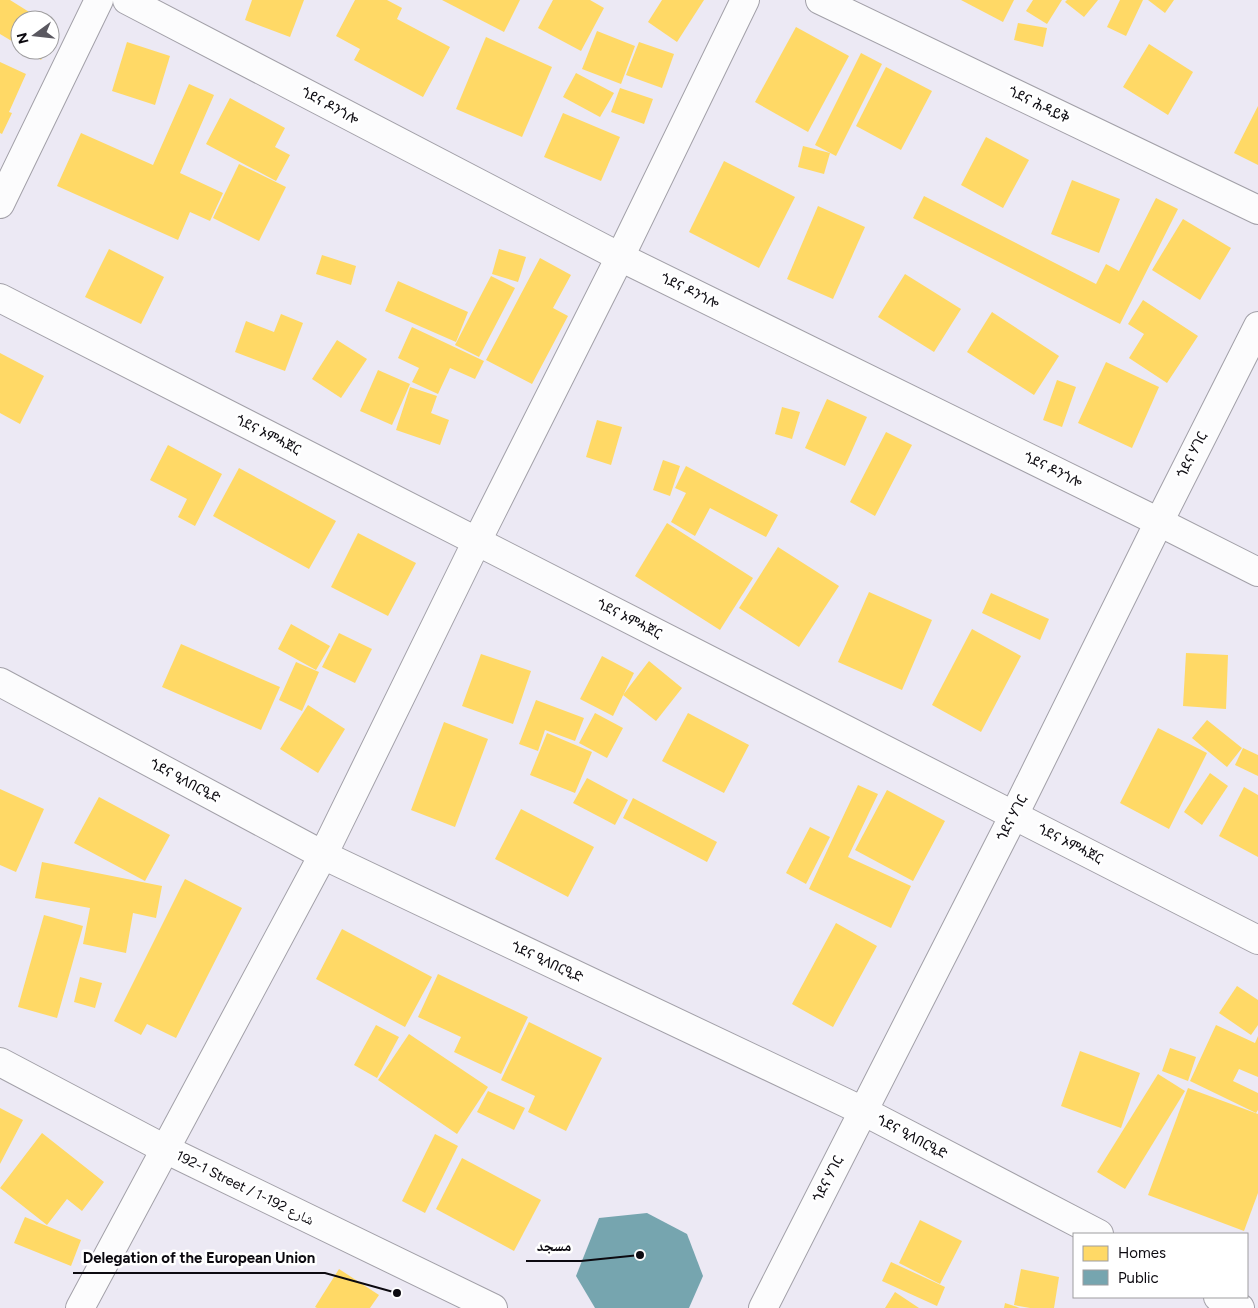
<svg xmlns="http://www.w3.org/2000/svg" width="1258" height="1308" font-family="Figtree,'Noto Naskh Arabic','Noto Sans Ethiopic',sans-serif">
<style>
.homes{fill:#ffd966}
.public{fill:#76a5af}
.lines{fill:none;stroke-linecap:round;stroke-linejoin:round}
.minor-casing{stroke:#a2a0a8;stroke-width:30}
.tertiary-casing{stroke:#a2a0a8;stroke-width:30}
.minor{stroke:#fcfcfd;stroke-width:28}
.tertiary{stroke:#fcfcfd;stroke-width:28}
.labels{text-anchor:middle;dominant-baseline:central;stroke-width:5;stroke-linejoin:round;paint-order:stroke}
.street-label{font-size:14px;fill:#0c0a10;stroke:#fff}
.leader{fill:none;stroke:#0c0a10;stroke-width:2}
.callout-dot{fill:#0c0a10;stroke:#fff;stroke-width:2}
.callout-label{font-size:15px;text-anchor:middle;font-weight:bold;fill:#0c0a10;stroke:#fff;stroke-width:5;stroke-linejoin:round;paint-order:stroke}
</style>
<rect width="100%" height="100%" fill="#ece9f4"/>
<g class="homes">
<polygon points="0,0 10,0 42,20 20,20 20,46 0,34"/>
<polygon points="252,0 304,0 290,37 245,20"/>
<polygon points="355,0 387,0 402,8 397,19 450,47 423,97 354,60 360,49 336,36"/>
<polygon points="442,0 520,0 504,32"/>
<polygon points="553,0 590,0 604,8 581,51 538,28"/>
<polygon points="662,0 704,0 677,42 648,22"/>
<polygon points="961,0 1014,0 1003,22"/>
<polygon points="1033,0 1062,0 1047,24 1026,11"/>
<polygon points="1067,0 1098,0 1084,17 1065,2"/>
<polygon points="1120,0 1143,0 1126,36 1107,27"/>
<polygon points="1148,0 1174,0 1165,13"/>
<polygon points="1018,23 1047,28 1043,47 1014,40"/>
<polygon points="50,25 59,30 50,45"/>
<polygon points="796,27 849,56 808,132 755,102"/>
<polygon points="597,31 635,46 621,84 582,69"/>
<polygon points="486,37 552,67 522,137 456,109"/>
<polygon points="127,42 170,56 155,105 112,91"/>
<polygon points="639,42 674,54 662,88 626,75"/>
<polygon points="1149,44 1193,72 1168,115 1123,87"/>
<polygon points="26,50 47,50 41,60"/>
<polygon points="861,53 882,64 836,156 815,145"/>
<polygon points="0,62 26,74 9,112 12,113 2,134 0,133"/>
<polygon points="886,67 932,91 901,150 856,126"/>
<polygon points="576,73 614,93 600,117 563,97"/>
<polygon points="189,84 214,95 180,173 223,193 210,221 190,212 178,240 57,186 81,133 153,165"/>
<polygon points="620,88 653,99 644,124 611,112"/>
<polygon points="230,98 285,128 275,147 290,155 276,181 206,144"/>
<polygon points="1258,106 1258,165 1234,153"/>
<polygon points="563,113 620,137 601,181 544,157"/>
<polygon points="986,137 1029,160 1003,208 961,185"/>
<polygon points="803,146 830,153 824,174 798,167"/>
<polygon points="724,161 795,197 759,268 689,232"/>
<polygon points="239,164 286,187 259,241 213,218"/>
<polygon points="1072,180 1120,199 1099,253 1051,234"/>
<polygon points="924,196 1096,284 1106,264 1119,271 1156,198 1178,209 1120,324 913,218"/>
<polygon points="818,206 865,227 833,299 787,279"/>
<polygon points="1183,219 1231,248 1200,300 1152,270"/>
<polygon points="109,249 164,277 141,324 85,297"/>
<polygon points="499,249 526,257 518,282 492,274"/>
<polygon points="322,255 356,266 351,285 316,274"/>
<polygon points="540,258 571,275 553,308 568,316 532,384 486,360"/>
<polygon points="905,274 961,309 934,352 878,317"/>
<polygon points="491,276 515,288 479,357 455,345"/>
<polygon points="398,281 468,312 456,342 385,311"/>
<polygon points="1143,300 1198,336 1167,383 1129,358 1144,334 1128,324"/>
<polygon points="992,312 1059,356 1034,395 967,352"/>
<polygon points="281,314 303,323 285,371 235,352 246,321 274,332"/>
<polygon points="412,327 484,361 475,379 450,368 438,394 412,382 419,368 398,358"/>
<polygon points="337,340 367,359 341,398 312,379"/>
<polygon points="0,353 44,376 20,424 0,413"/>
<polygon points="1106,362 1159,387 1132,448 1078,423"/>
<polygon points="378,370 410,384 392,425 360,411"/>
<polygon points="1057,380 1076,387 1062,427 1043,420"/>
<polygon points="410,387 437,396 431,413 449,420 440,445 396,430"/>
<polygon points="827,399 867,417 845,466 805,448"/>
<polygon points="782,407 800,412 792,439 775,434"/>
<polygon points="597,420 622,427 611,465 586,457"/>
<polygon points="886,432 912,445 875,516 850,502"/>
<polygon points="168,445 222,474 195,526 178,517 187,499 150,480"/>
<polygon points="663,460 680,466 670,496 653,490"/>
<polygon points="686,466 778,515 766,537 710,508 695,536 671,522 686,493 675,488"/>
<polygon points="239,468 336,521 309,569 213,516"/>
<polygon points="667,523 753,578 720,630 635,576"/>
<polygon points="358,533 416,563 388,616 331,587"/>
<polygon points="778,547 839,586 799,647 739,608"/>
<polygon points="869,592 932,620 902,690 838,662"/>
<polygon points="991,593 1049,619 1040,640 982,613"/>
<polygon points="291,624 330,646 316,670 278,649"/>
<polygon points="972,629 1021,656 981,732 932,705"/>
<polygon points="339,633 372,649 355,683 322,667"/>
<polygon points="181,644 280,687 261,730 162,687"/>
<polygon points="1186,653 1228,655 1226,709 1183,706"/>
<polygon points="481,654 531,671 513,724 462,706"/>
<polygon points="602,656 634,673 613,716 580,699"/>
<polygon points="649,661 682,688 656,721 623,695"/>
<polygon points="296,662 319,672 302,711 279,700"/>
<polygon points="536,700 584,718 575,741 545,730 538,751 519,744"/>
<polygon points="308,705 345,729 318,773 280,749"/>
<polygon points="595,713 623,728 607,758 579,743"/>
<polygon points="688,713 749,745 724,793 662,761"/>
<polygon points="1207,720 1242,748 1227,767 1192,738"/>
<polygon points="444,722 488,739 455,827 411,810"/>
<polygon points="1158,728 1207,753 1169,829 1120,803"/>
<polygon points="547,733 592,752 575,793 530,775"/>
<polygon points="1243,748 1258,755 1258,776 1235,765"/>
<polygon points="1210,773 1228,786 1202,825 1184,812"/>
<polygon points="587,778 628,800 615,825 573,803"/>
<polygon points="858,785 878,794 848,857 911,886 891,928 809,889"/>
<polygon points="1244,787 1258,795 1258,857 1219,836"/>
<polygon points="0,789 44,809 16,872 0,865"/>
<polygon points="887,790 945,821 913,881 855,850"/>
<polygon points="99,797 170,835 145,881 74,843"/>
<polygon points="633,798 717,842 707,862 623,818"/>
<polygon points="521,809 594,847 568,897 495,859"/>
<polygon points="810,827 830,837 806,884 786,873"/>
<polygon points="42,862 162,886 156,918 133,913 126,953 83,944 90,908 35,898"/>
<polygon points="185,879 242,908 176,1038 147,1024 141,1035 114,1021"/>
<polygon points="44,915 83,926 57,1018 18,1007"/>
<polygon points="836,923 877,946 833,1027 792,1004"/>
<polygon points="342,929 432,977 405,1027 316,979"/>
<polygon points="438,974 528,1017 501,1074 454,1052 461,1037 418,1017"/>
<polygon points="80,977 102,983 95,1008 74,1002"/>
<polygon points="1237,986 1258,1000 1258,1025 1251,1035 1219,1013"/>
<polygon points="529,1022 602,1058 566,1131 528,1112 535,1096 501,1080"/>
<polygon points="376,1025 399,1037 377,1078 354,1065"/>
<polygon points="1216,1025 1255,1043 1258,1036 1258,1077 1239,1069 1233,1081 1258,1093 1258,1110 1256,1113 1190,1081"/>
<polygon points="409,1034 488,1087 457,1134 378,1080"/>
<polygon points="1170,1048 1196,1057 1188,1081 1162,1071"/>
<polygon points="1080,1051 1140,1073 1121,1128 1061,1106"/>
<polygon points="1158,1074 1185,1091 1125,1189 1097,1172"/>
<polygon points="1188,1088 1258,1114 1258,1193 1244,1231 1148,1195"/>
<polygon points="488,1091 525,1108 514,1130 477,1112"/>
<polygon points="0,1108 23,1120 0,1164"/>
<polygon points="42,1133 104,1182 82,1211 67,1199 47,1225 0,1188"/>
<polygon points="435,1134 458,1146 425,1213 402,1201"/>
<polygon points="462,1158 541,1200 514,1251 436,1209"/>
<polygon points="25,1217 81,1240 71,1266 14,1243"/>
<polygon points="920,1220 962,1241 940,1284 899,1263"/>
<polygon points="891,1262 945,1287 937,1306 882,1281"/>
<polygon points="339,1269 379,1295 370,1308 317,1308 315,1307"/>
<polygon points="1021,1269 1059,1277 1054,1308 1030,1308 1014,1305"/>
<polygon points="895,1292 919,1308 885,1308"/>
<polygon points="1005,1303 1020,1308 1004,1308"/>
</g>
<polygon class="public" points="647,1213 687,1234 703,1276 689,1308 595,1308 576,1276 599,1218"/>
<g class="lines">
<defs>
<g id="minor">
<polyline points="127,0 620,257 1159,522 1258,572"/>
<polyline points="820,0 1258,210"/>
<polyline points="0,204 99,0"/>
<polyline points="0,298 1258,940"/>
<polyline points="0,682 323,855 863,1111 1099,1234"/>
<polyline points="0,1062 165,1149 493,1308"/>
<polyline points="1218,1297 1240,1308"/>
<polyline points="80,1308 323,855 477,541 620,257 745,0"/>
</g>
<polyline id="tertiary" points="763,1308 1014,815 1159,522 1258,326"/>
</defs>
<use href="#minor" class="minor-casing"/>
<use href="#tertiary" class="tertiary-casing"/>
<use href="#minor" class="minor"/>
<use href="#tertiary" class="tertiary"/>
</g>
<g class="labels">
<g class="street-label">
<text transform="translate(1039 105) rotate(26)">ጎደና ሕዳይቅ</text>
<text transform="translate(330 106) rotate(28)">ጎደና ዶንጎሎ</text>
<text transform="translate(690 291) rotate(26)">ጎደና ዶንጎሎ</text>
<text transform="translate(268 435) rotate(27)">ጎደና ኦምሓጀር</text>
<text transform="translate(1192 455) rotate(-63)">ጎደና ሃገር</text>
<text transform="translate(1053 470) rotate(26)">ጎደና ዶንጎሎ</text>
<text transform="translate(629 619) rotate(27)">ጎደና ኦምሓጀር</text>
<text transform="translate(185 781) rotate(28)">ጎደና ዒላበርዒድ</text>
<text transform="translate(1012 818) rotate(-63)">ጎደና ሃገር</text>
<text transform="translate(1070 844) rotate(27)">ጎደና ኦምሓጀር</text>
<text transform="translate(547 962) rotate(25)">ጎደና ዒላበርዒድ</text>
<text transform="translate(912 1137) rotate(28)">ጎደና ዒላበርዒድ</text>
<text transform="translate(828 1179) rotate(-63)">ጎደና ሃገር</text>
<text transform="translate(245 1188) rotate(26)">192-1 Street / شارع 192-1</text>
</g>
</g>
<path class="leader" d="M640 1255L581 1261H526M397 1293L325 1273H73"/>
<g class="callout-dot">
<circle cx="640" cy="1255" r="5"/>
<circle cx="397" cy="1293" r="5"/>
</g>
<g class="callout-label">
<text x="554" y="1251">مسجد</text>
<text x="199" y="1263">Delegation of the European Union</text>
</g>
<rect x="1073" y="1233" width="175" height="65" fill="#ffffff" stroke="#9e9d9f"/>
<rect x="1083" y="1246" width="25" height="15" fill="#ffd966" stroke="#9e9d9f"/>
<text x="1118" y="1258" font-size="15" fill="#0c0a10">Homes</text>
<rect x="1083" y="1270" width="25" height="15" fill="#76a5af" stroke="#9e9d9f"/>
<text x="1118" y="1283" font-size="15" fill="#0c0a10">Public</text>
<g transform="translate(35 35) rotate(255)"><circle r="24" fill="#ffffff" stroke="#9e9d9f"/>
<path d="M0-4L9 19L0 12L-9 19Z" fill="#5a5860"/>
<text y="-8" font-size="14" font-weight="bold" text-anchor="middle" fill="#0c0a10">N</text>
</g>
</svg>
